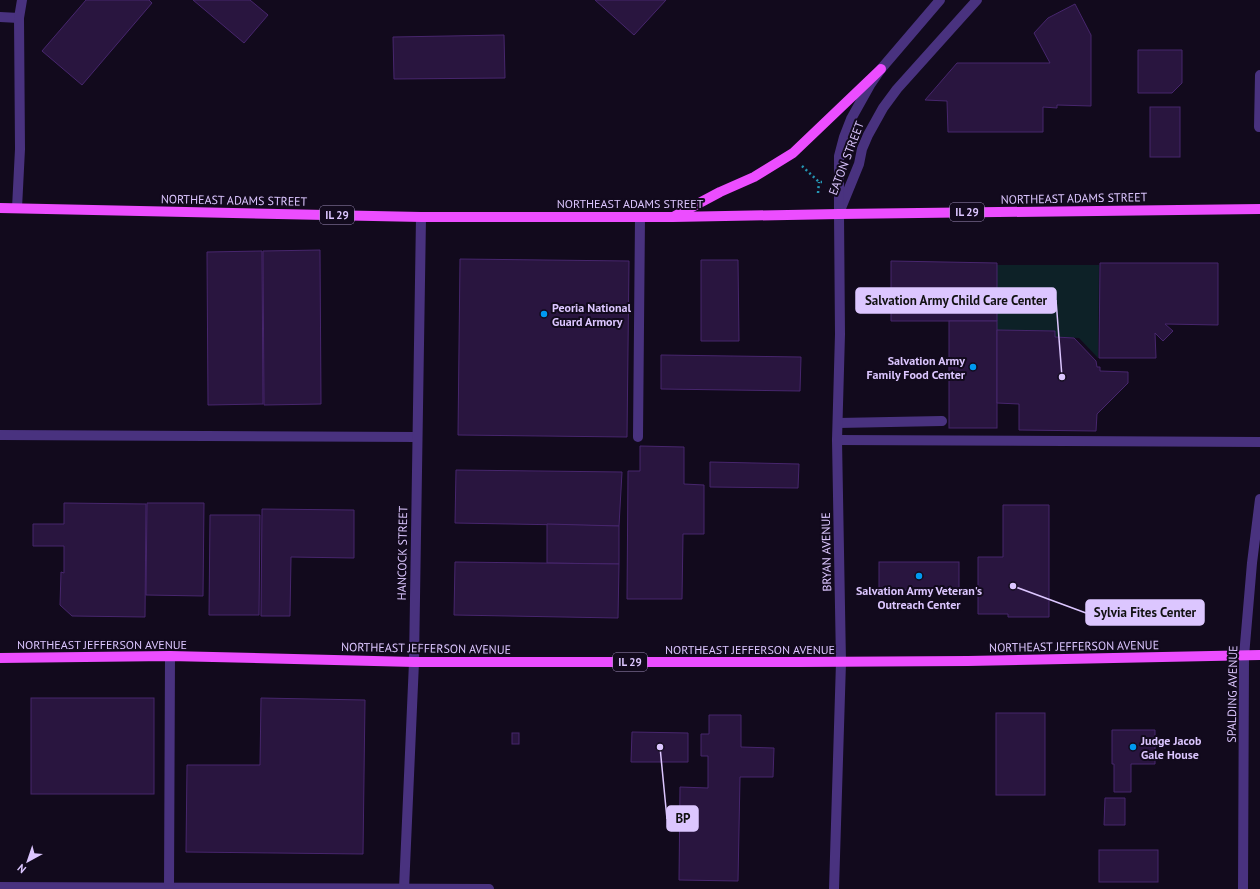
<svg xmlns="http://www.w3.org/2000/svg" width="1260" height="889" font-family="'PT Sans',sans-serif">
<style>
.green{fill:#0d2127}
.building{fill:#29153f;stroke:#47266d}
.lines{fill:none;stroke-linecap:round;stroke-linejoin:round}
.path{stroke:#2597b4;stroke-width:2.5;stroke-dasharray:2 3;stroke-linecap:butt}
.minor{stroke:#49327f;stroke-width:10}
.major{stroke:#ec4dff;stroke-width:10}
.poi-dot{fill:#0099f1;stroke:#120a1d;stroke-width:1.5}
.labels{text-anchor:middle;dominant-baseline:central;stroke-width:4;stroke-linejoin:round;paint-order:stroke}
.shield{fill:#120a1d;stroke:#9f8ebb;stroke-width:1}
.shield-label{font-size:11px;font-weight:bold;fill:#dcc6ff}
.street-label{font-size:12px;fill:#dcc6ff;stroke:#120a1d}
.poi-label{font-size:12px;font-weight:bold;fill:#dcc6ff;stroke:#120a1d;text-anchor:start}
.leader{fill:none;stroke:#dcc6ff;stroke-width:1.5}
.callout-dot{fill:#dcc6ff;stroke:#120a1d;stroke-width:1.5}
.callout{fill:#dcc6ff;stroke:#dcc6ff;stroke-width:1.5}
.callout-label{font-size:13px;text-anchor:middle;font-weight:bold;fill:#111}
</style>
<rect width="100%" height="100%" fill="#120a1d"/>
<polygon class="green" points="997,265 1099,265 1098,358 1079,338 1055,337 1055,331 997,330"/>
<g class="building">
<polygon points="86,0 149,0 152,3 82,85 42,51"/>
<polygon points="193,0 250,0 268,15 244,43"/>
<polygon points="595,0 666,0 634,35"/>
<polygon points="1075,4 1091,35 1091,106 1057,105 1057,108 1043,107 1043,132 948,132 947,101 925,100 957,63 1050,63 1034,33 1048,18"/>
<polygon points="504,35 505,78 394,79 393,37"/>
<polygon points="1138,50 1182,50 1182,83 1172,93 1138,93"/>
<rect x="1150" y="107" width="30" height="50"/>
<polygon points="320,250 321,404 264,405 263,251"/>
<polygon points="262,251 263,404 208,405 207,252"/>
<polygon points="460,259 629,261 627,437 458,435"/>
<polygon points="701,260 738,260 739,341 701,341"/>
<polygon points="891,261 997,263 997,321 891,321"/>
<polygon points="1100,263 1218,263 1218,325 1165,324 1173,331 1163,341 1155,333 1156,358 1099,358"/>
<rect x="949" y="321" width="48" height="107"/>
<polygon points="997,330 1055,331 1055,337 1074,338 1096,361 1097,367 1100,367 1100,371 1128,372 1128,383 1097,414 1096,431 1019,430 1019,404 997,403"/>
<polygon points="661,355 801,357 800,391 661,389"/>
<polygon points="640,446 684,447 684,484 704,485 704,534 683,534 682,599 627,599 628,471 640,471"/>
<polygon points="710,462 799,464 798,488 710,487"/>
<polygon points="456,470 622,472 619,526 455,523"/>
<polygon points="64,503 146,504 145,617 72,616 60,605 61,572 64,573 64,546 33,546 33,524 64,524"/>
<polygon points="147,503 204,503 203,596 146,595"/>
<polygon points="1003,505 1049,505 1049,617 1008,617 1008,614 978,614 978,557 1003,557"/>
<polygon points="262,509 354,510 354,558 291,557 290,616 261,616"/>
<polygon points="210,515 260,515 259,615 209,615"/>
<polygon points="547,524 619,526 619,564 547,563"/>
<polygon points="455,562 619,564 618,618 454,615"/>
<rect x="879" y="562" width="80" height="28"/>
<rect x="31" y="698" width="123" height="96"/>
<polygon points="261,698 365,700 363,854 186,852 187,765 260,765"/>
<rect x="996" y="713" width="49" height="82"/>
<polygon points="709,715 741,715 741,747 774,748 773,777 740,777 738,881 679,880 680,787 708,788 708,756 701,756 701,734 709,734"/>
<polygon points="1112,730 1155,730 1155,764 1131,764 1131,792 1114,792 1114,764 1112,764"/>
<polygon points="632,732 688,733 688,762 631,762"/>
<rect x="512" y="733" width="7" height="11"/>
<polygon points="1105,798 1125,798 1125,825 1104,825"/>
<rect x="1099" y="850" width="59" height="32"/>
</g>
<g class="lines">
<g class="path">
<polyline points="802,166 819,182 822,182"/>
<polyline points="818,193 819,182"/>
</g>
<g class="minor">
<polyline points="0,17 19,18"/>
<polyline points="1259,127 1260,75"/>
<polyline points="17,208 20,149 19,18 22,0"/>
<polyline points="841,208 859,164 862,149 868,135 883,108 897,89 977,0"/>
<polyline points="838,423 942,421"/>
<polyline points="0,435 417,437"/>
<polyline points="638,437 640,217"/>
<polyline points="837,440 1260,442"/>
<polyline points="0,887 489,889"/>
<polyline points="169,888 170,656"/>
<polyline points="404,889 414,662 421,217"/>
<polyline points="834,889 841,662 837,440 840,334 839,214 839,156 844,137 851,119 870,85 881,69 940,0"/>
<polyline points="1243,889 1244,656 1252,563 1260,499"/>
</g>
<g class="major">
<polyline points="0,208 421,217 673,217 839,214 1260,209"/>
<polyline points="675,216 720,192 754,177 793,153 881,69"/>
<polyline points="0,658 170,656 414,662 799,662 968,661 1260,655"/>
</g>
</g>
<g class="poi-dot">
<circle cx="544" cy="314" r="4"/>
<circle cx="973" cy="367" r="4"/>
<circle cx="919" cy="576" r="4"/>
<circle cx="1133" cy="747" r="4"/>
</g>
<g class="labels">
<g class="shield">
<rect x="950" y="203" width="34" height="18" rx="3"/>
<rect x="320" y="206" width="34" height="18" rx="3"/>
<rect x="613" y="653" width="34" height="18" rx="3"/>
</g>
<g class="shield-label">
<text x="967" y="212">IL 29</text>
<text x="337" y="215">IL 29</text>
<text x="630" y="662">IL 29</text>
</g>
<g class="street-label">
<text transform="translate(846 158) rotate(-69)">EATON STREET</text>
<text transform="translate(1074 198) rotate(-1)">NORTHEAST ADAMS STREET</text>
<text transform="translate(234 200) rotate(1)">NORTHEAST ADAMS STREET</text>
<text x="630" y="203">NORTHEAST ADAMS STREET</text>
<text transform="translate(826 552) rotate(-91)">BRYAN AVENUE</text>
<text transform="translate(402 553) rotate(-89)">HANCOCK STREET</text>
<text x="102" y="644">NORTHEAST JEFFERSON AVENUE</text>
<text transform="translate(1074 646) rotate(-1)">NORTHEAST JEFFERSON AVENUE</text>
<text transform="translate(426 648) rotate(1)">NORTHEAST JEFFERSON AVENUE</text>
<text x="750" y="649">NORTHEAST JEFFERSON AVENUE</text>
<text transform="translate(1232 694) rotate(-89)">SPALDING AVENUE</text>
</g>
<g class="poi-label">
<text x="552" y="307">Peoria National<tspan x="552" dy="14">Guard Armory</tspan></text>
<text x="965" y="360" text-anchor="end">Salvation Army<tspan x="965" dy="14">Family Food Center</tspan></text>
<text x="919" y="590" text-anchor="middle">Salvation Army Veteran's<tspan x="919" dy="14">Outreach Center</tspan></text>
<text x="1141" y="740">Judge Jacob<tspan x="1141" dy="14">Gale House</tspan></text>
</g>
</g>
<path class="leader" d="M1062 377L1056 300M1013 586L1086 613M660 747L667 819"/>
<g class="callout-dot">
<circle cx="1062" cy="377" r="4"/>
<circle cx="1013" cy="586" r="4"/>
<circle cx="660" cy="747" r="4"/>
</g>
<g class="callout">
<rect x="856" y="288" width="200" height="25" rx="4"/>
<rect x="1086" y="600" width="118" height="25" rx="4"/>
<rect x="667" y="806" width="31" height="25" rx="4"/>
</g>
<g class="callout-label">
<text x="956" y="305">Salvation Army Child Care Center</text>
<text x="1145" y="617">Sylvia Fites Center</text>
<text x="683" y="823">BP</text>
</g>
<g transform="translate(28 861) rotate(220)" stroke="#120a1d" stroke-width="3" paint-order="stroke">
<path d="M0-3L7 15L0 10L-7 15Z" fill="#dcc6ff"/>
<text y="-6" font-size="11" font-weight="bold" text-anchor="middle" fill="#dcc6ff">N</text>
</g>
</svg>
